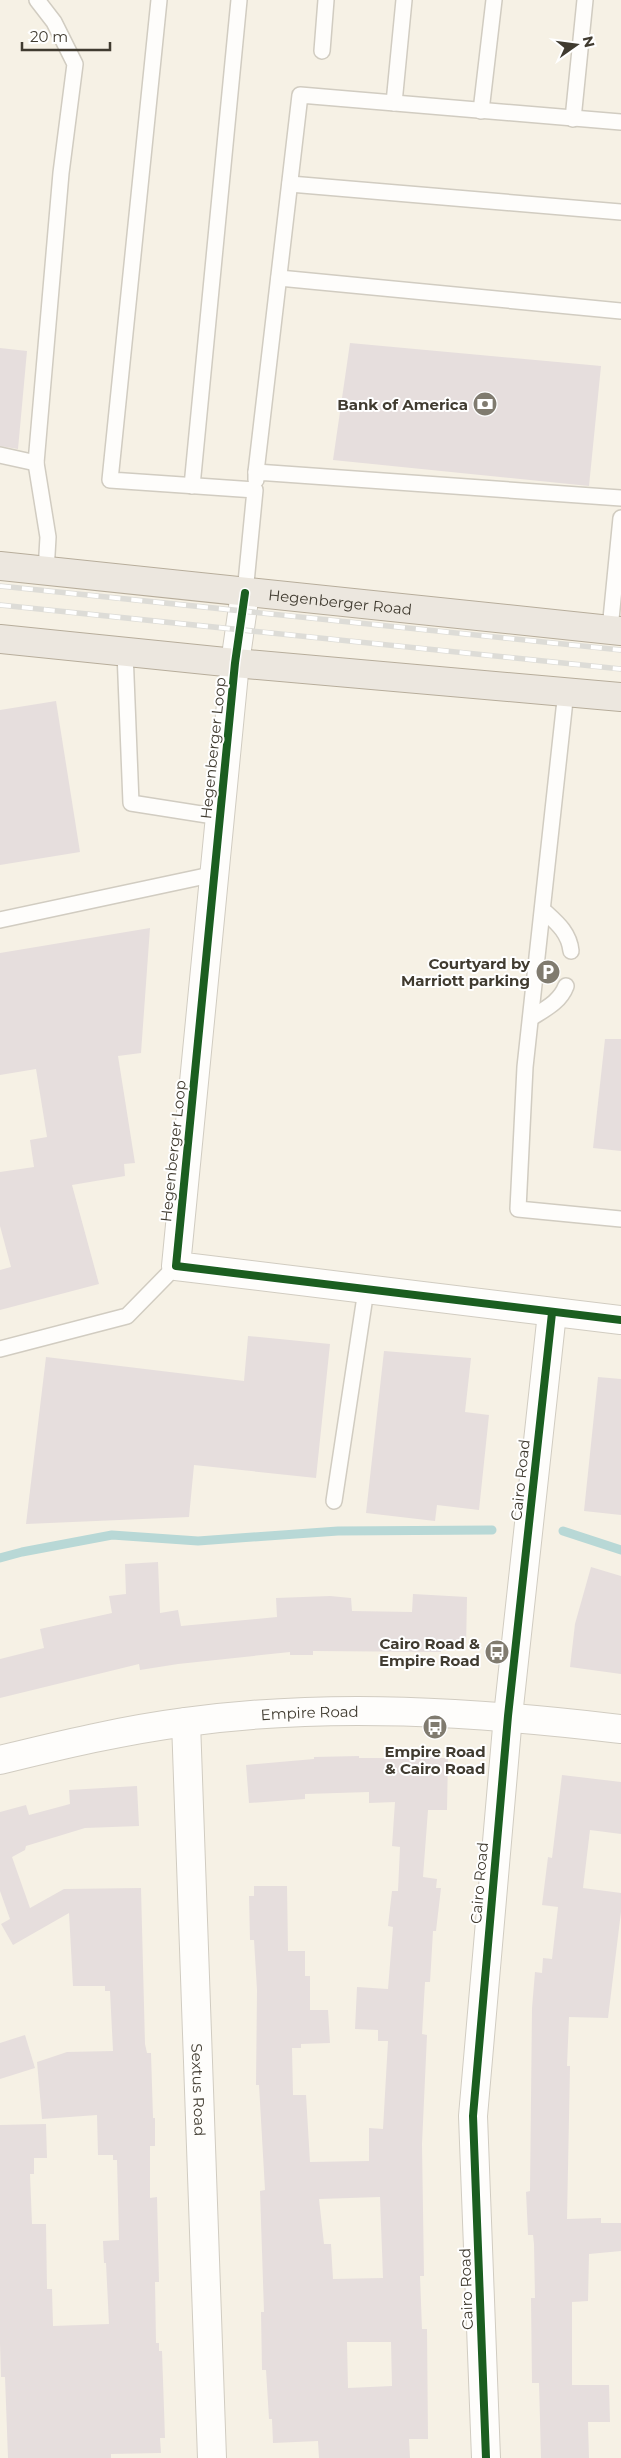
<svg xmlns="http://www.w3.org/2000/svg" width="621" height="2458" font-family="Montserrat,sans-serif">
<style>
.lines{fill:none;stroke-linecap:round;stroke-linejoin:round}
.stream{stroke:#b8d8d6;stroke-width:9}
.building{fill:#e6dedd;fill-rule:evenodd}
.service-casing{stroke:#d1ccc1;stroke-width:18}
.minor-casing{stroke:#d1ccc1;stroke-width:30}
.primary-casing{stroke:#b7ad9b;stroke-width:30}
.service{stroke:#fefdfb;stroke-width:15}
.minor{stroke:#fefdfb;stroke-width:28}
.primary{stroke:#ece7df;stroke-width:28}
.rail-casing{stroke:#dddcd7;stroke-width:5.5}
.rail{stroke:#fff;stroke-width:4;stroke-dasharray:11;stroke-linecap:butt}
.cycleway-casing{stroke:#fff;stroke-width:11}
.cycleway{stroke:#1b5e20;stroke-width:8}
.labels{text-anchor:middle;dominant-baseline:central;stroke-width:4;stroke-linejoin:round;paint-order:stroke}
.poi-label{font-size:15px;font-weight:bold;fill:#403b30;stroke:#fff;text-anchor:end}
.street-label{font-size:15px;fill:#403b30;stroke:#fff}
</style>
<rect width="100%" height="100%" fill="#f6f1e5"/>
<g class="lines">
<g class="stream">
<polyline points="563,1531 621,1550"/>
<polyline points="0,1558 22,1552 112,1535 198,1541 338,1531 492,1530"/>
</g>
</g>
<g class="building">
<polygon points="350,343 601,366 589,486 333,460"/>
<polygon points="0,348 27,351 18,449 0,446"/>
<polygon points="56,701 80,852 0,865 0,710"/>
<polygon points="150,928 141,1053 118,1056 135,1163 124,1164 125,1176 72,1185 99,1284 0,1310 0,1270 11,1267 0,1226 0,1172 34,1167 30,1140 47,1137 36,1069 0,1075 0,953"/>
<polygon points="605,1039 621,1039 621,1151 593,1148"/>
<polygon points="248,1336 330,1344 316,1478 194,1465 189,1517 26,1524 46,1357 244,1381"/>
<polygon points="384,1351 471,1358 465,1412 489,1415 479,1510 437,1505 435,1521 366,1513"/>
<polygon points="598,1377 621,1379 621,1515 584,1511"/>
<polygon points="158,1562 160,1613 178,1610 181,1626 277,1617 276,1598 330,1596 351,1598 352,1611 412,1612 413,1594 467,1597 466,1649 441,1648 441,1652 313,1651 313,1655 290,1655 290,1652 178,1664 140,1670 139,1664 0,1698 0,1659 44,1648 40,1629 112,1613 109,1596 126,1594 125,1564"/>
<polygon points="591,1567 621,1576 621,1674 570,1667 575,1624"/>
<path d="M 403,1753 L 436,1753 L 437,1758 L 448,1758 L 447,1810 L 428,1810 L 423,1877 L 437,1879 L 436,1888 L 441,1888 L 436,1931 L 433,1931 L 430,1982 L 425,1982 L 422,2034 L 427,2035 L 422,2144 L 424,2276 L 420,2276 L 422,2329 L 427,2329 L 428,2439 L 409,2439 L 410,2458 L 319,2458 L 318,2441 L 273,2443 L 272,2419 L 269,2419 L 266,2370 L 262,2370 L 261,2312 L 264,2312 L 260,2191 L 265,2190 L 259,2085 L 256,2085 L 257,1990 L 254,1940 L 250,1940 L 249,1896 L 254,1896 L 254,1886 L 287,1886 L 288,1951 L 305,1951 L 305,1976 L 310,1976 L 310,2010 L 328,2010 L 330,2043 L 301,2044 L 301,2048 L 292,2048 L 293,2095 L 306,2095 L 310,2162 L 369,2161 L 369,2128 L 383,2129 L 388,2041 L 378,2041 L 378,2030 L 355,2029 L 357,1987 L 388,1989 L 393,1927 L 388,1926 L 392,1891 L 398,1891 L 400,1847 L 392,1846 L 395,1802 L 369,1803 L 369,1792 L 305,1794 L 305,1799 L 249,1803 L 246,1765 L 314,1759 L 314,1757 L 359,1756 L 359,1758 L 403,1758 ZM 380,2197 L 383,2278 L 333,2279 L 331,2244 L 324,2244 L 319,2199 ZM 347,2342 L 391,2342 L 392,2386 L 348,2388 Z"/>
<polygon points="562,1775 621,1782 621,1834 590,1830 583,1888 621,1893 621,1912 608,2018 569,2017 567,2066 570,2066 567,2219 601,2218 601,2223 621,2223 621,2251 589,2254 588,2301 572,2302 572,2385 609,2385 610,2422 588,2422 589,2458 541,2458 539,2383 532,2383 531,2298 535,2298 534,2244 533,2235 528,2235 526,2192 530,2191 532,2008 535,1972 542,1973 543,1958 552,1959 558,1907 542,1905 548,1857 552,1858"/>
<polygon points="137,1786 139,1826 85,1828 26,1846 25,1850 12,1857 30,1908 64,1889 141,1888 145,2044 147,2053 151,2053 153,2118 155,2118 155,2146 150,2146 150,2198 157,2197 159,2282 155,2282 156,2343 159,2343 159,2351 162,2351 165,2438 160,2438 161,2453 111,2454 111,2458 8,2458 5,2377 1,2377 0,2343 0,2125 46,2124 47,2158 34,2158 34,2174 30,2174 32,2224 46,2224 47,2289 52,2289 53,2326 109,2324 106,2263 104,2263 103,2241 119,2240 117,2160 113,2160 113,2155 98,2155 97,2115 42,2119 37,2062 67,2052 113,2051 110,1991 105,1991 105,1986 73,1986 69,1913 13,1945 1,1924 10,1919 0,1891 0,1812 26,1805 29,1815 70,1804 69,1790"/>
<polygon points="25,2035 35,2068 0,2079 0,2043"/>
</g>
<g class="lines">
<defs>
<g id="service">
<polyline points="37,0 54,22 75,64 61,173 36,463 48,537 46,572"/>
<polyline points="159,0 110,480 255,490 245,593"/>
<polyline points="322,51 326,0"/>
<polyline points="394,103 404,0"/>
<polyline points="481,111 494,0"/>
<polyline points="573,119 585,0"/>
<polyline points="290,184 621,212"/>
<polyline points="279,278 621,311"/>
<polyline points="0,455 36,463"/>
<polyline points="256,472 300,95 621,122"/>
<polyline points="256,480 256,472 621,498"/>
<polyline points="192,486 239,0"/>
<polyline points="610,629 621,518"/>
<polyline points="125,652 131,803 220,817"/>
<polyline points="566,691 525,1067 518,1209 621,1219"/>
<path d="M 543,910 C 556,922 569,932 571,951"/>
<polyline points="0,920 215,874"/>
<path d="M 531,1018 C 545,1009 560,1002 566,986"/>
<polyline points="0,1349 127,1316 176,1266"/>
<polyline points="334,1501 366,1290"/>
</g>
<g id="minor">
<polyline points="245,593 235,663 176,1266 621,1320"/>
<path id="s1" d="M 186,1722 L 212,2458"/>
<path id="s2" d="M 0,1760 C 61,1745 124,1730 186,1722 C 331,1702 477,1712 621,1729"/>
<polyline points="486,2458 473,2116 508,1716 552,1313"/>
</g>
<g id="primary">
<path id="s3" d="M 0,566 L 621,631"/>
<polyline points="0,639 235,663 621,697"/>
</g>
</defs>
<use href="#service" class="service-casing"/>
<use href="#minor" class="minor-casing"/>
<use href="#primary" class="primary-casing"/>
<use href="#service" class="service"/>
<use href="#minor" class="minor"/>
<use href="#primary" class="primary"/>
<defs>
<g id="rail">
<polyline points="0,586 621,650"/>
<polyline points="0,605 621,669"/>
</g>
</defs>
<use href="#rail" class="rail-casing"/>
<use href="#rail" class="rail"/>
<defs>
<g id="cycleway">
<polyline points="245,593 235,663 176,1266 621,1320"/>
<polyline points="486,2458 473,2116 508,1716 552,1313"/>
</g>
</defs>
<use href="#cycleway" class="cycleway-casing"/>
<use href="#cycleway" class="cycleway"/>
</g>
<defs>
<symbol id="bank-disc" viewBox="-11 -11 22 22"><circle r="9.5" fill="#807b6f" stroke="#fff"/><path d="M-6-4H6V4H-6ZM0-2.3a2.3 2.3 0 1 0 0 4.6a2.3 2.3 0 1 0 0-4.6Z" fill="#fff"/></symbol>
<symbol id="parking-disc" viewBox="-11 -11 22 22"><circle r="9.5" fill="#807b6f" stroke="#fff"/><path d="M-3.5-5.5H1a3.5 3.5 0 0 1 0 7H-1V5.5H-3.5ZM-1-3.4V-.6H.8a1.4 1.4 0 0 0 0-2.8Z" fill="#fff"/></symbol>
<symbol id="bus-disc" viewBox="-11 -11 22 22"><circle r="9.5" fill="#807b6f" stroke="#fff"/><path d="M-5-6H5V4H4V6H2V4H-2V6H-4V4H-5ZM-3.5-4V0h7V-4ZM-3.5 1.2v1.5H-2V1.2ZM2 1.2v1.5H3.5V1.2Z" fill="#fff"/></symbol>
</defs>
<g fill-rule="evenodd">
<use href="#bank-disc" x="471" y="390" width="28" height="28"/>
<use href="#parking-disc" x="534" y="958" width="28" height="28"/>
<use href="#bus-disc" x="483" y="1638" width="28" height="28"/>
<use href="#bus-disc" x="421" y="1713" width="28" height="28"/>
</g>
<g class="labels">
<g class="poi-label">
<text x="468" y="404">Bank of America</text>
<text x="530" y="963">Courtyard by<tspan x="530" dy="17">Marriott parking</tspan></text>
<text x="480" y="1643">Cairo Road &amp;<tspan x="480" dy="17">Empire Road</tspan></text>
<text x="435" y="1751" text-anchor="middle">Empire Road<tspan x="435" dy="17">&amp; Cairo Road</tspan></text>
</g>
<g class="street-label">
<text stroke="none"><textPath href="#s3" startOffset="342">Hegenberger Road</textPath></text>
<text transform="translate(213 748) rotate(-84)">Hegenberger Loop</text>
<text transform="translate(173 1151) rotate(-84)">Hegenberger Loop</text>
<text transform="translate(520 1480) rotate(-84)">Cairo Road</text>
<text stroke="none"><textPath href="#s2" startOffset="314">Empire Road</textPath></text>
<text transform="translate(479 1883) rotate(-85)">Cairo Road</text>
<text stroke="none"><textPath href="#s1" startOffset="368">Sextus Road</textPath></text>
<text transform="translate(466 2289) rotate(-92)">Cairo Road</text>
</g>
</g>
<g transform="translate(576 45) rotate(76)" stroke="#ffffff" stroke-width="4" paint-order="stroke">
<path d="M0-4L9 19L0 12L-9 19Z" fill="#403b30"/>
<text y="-8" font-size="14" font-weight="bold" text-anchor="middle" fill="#403b30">N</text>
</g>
<path d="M22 42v8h88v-8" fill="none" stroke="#403b30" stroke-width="2.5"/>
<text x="30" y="42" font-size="15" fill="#403b30" stroke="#ffffff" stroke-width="4" paint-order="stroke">20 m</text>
</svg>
